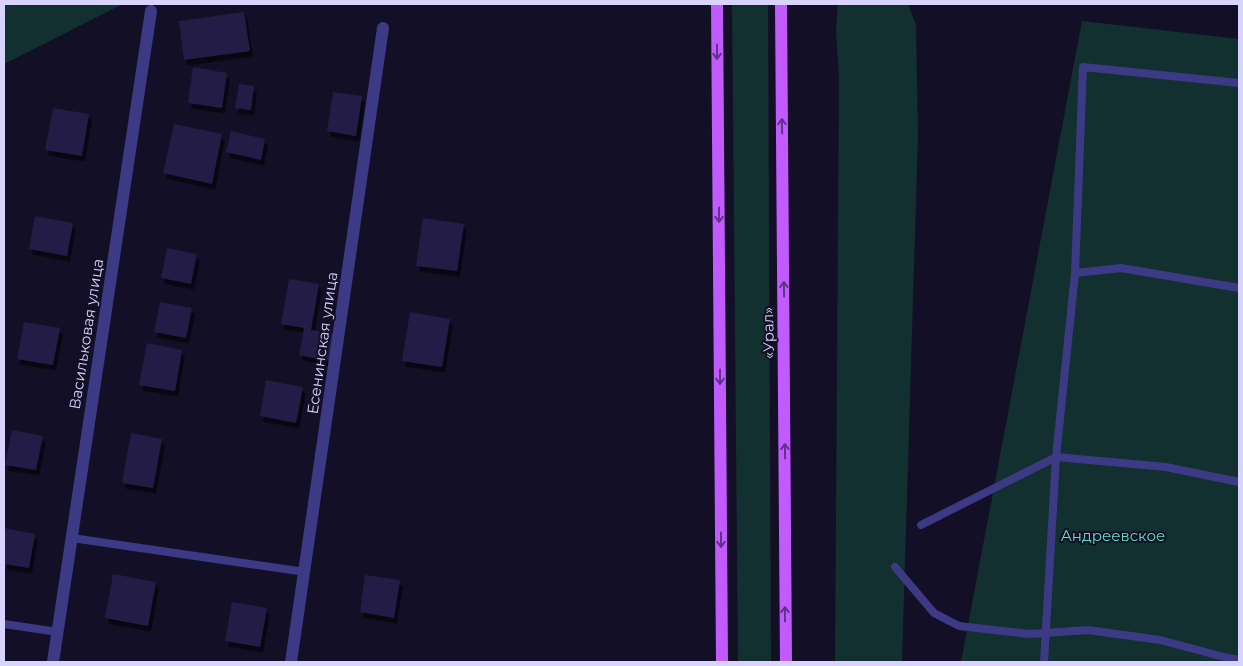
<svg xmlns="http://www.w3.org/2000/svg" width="1243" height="666" font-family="Montserrat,sans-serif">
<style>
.green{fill:#12302f}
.building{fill:#241b47;filter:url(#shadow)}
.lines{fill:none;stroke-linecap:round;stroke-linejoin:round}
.lane{stroke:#3d3a85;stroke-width:8}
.street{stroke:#3d3a85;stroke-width:12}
.primary{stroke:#c25bff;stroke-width:12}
.oneway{stroke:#623188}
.labels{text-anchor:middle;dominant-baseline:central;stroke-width:4;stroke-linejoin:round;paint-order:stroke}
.street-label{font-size:15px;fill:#d9d4ff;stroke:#130f26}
.park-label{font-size:15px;fill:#5fe0c0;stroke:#130f26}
</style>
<defs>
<filter id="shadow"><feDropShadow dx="3" dy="5.5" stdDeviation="0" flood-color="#0009"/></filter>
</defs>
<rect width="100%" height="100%" fill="#130f26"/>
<g class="green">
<polygon points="4,4 123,4 4,64"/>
<polygon points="732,4 768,4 771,662 738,662"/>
<polygon points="838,4 908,4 916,25 918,135 902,662 835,662 839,77 836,31"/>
<polygon points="1082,21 1239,39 1239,662 961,662"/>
</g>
<g class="building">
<polygon points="244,12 250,51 184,60 179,21"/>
<polygon points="193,67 227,73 222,108 188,103"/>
<polygon points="239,84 254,86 251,110 235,108"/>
<polygon points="333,92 362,96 356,136 327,131"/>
<polygon points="53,108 89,114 82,156 45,150"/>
<polygon points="174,124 222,134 212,184 163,173"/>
<polygon points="231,131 265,139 261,160 226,152"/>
<polygon points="35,216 73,223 67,256 29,249"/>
<polygon points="423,218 464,224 457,271 416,266"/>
<polygon points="167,248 197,254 191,284 161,278"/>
<polygon points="289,279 319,284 311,330 334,334 330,361 299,355 304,328 281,324"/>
<polygon points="160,302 192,308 186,338 154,332"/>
<polygon points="410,312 450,319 442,367 402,361"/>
<polygon points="24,322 60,328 53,365 17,359"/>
<polygon points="147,343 182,350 175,391 139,385"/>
<polygon points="266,380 303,387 296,423 260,416"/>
<polygon points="12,430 43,436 36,470 5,465"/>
<polygon points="131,433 162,439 153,488 122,483"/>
<polygon points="4,528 35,534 29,568 4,564"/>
<polygon points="113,574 156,582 148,626 105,618"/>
<polygon points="365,575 400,580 394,618 360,612"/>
<polygon points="232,602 267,608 260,647 225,641"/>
</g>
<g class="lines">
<g class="lane">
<polyline points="1075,273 1121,268 1239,288"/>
<polyline points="921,525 1056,457 1166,467 1239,482"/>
<polyline points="72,538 305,572"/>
<polyline points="895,567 934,613 959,626 1029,634 1088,630 1160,640 1228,658 1239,660"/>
<polyline points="4,624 58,632"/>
<polyline points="1044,662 1056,457 1075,273 1083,67 1239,83"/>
</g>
<g class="street">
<polyline points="53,662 151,11"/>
<polyline points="291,662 383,28"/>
</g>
<g class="primary">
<polyline points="717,4 722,662"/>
<polyline points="781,4 786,662"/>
</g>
</g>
<defs><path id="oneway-shaft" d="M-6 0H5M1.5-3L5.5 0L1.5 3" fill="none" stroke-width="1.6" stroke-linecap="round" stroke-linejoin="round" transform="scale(1.25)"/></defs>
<g class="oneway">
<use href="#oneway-shaft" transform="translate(717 52) rotate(90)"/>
<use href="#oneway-shaft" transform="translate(782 126) rotate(-91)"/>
<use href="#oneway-shaft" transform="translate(719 215) rotate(90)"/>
<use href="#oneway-shaft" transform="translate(784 289) rotate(-91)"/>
<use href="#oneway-shaft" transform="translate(720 377) rotate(90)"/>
<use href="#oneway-shaft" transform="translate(785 451) rotate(-91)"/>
<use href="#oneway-shaft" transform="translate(721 540) rotate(90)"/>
<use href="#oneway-shaft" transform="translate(785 614) rotate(-90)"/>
</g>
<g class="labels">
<g class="street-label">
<text transform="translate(768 333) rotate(-91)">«Урал»</text>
<text transform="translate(86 334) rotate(-81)">Васильковая улица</text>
<text transform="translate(322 343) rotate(-82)">Есенинская улица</text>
</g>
<g class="park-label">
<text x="1113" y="535">Андреевское</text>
</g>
</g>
<rect width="1243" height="666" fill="none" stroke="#d9d4ff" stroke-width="10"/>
</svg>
